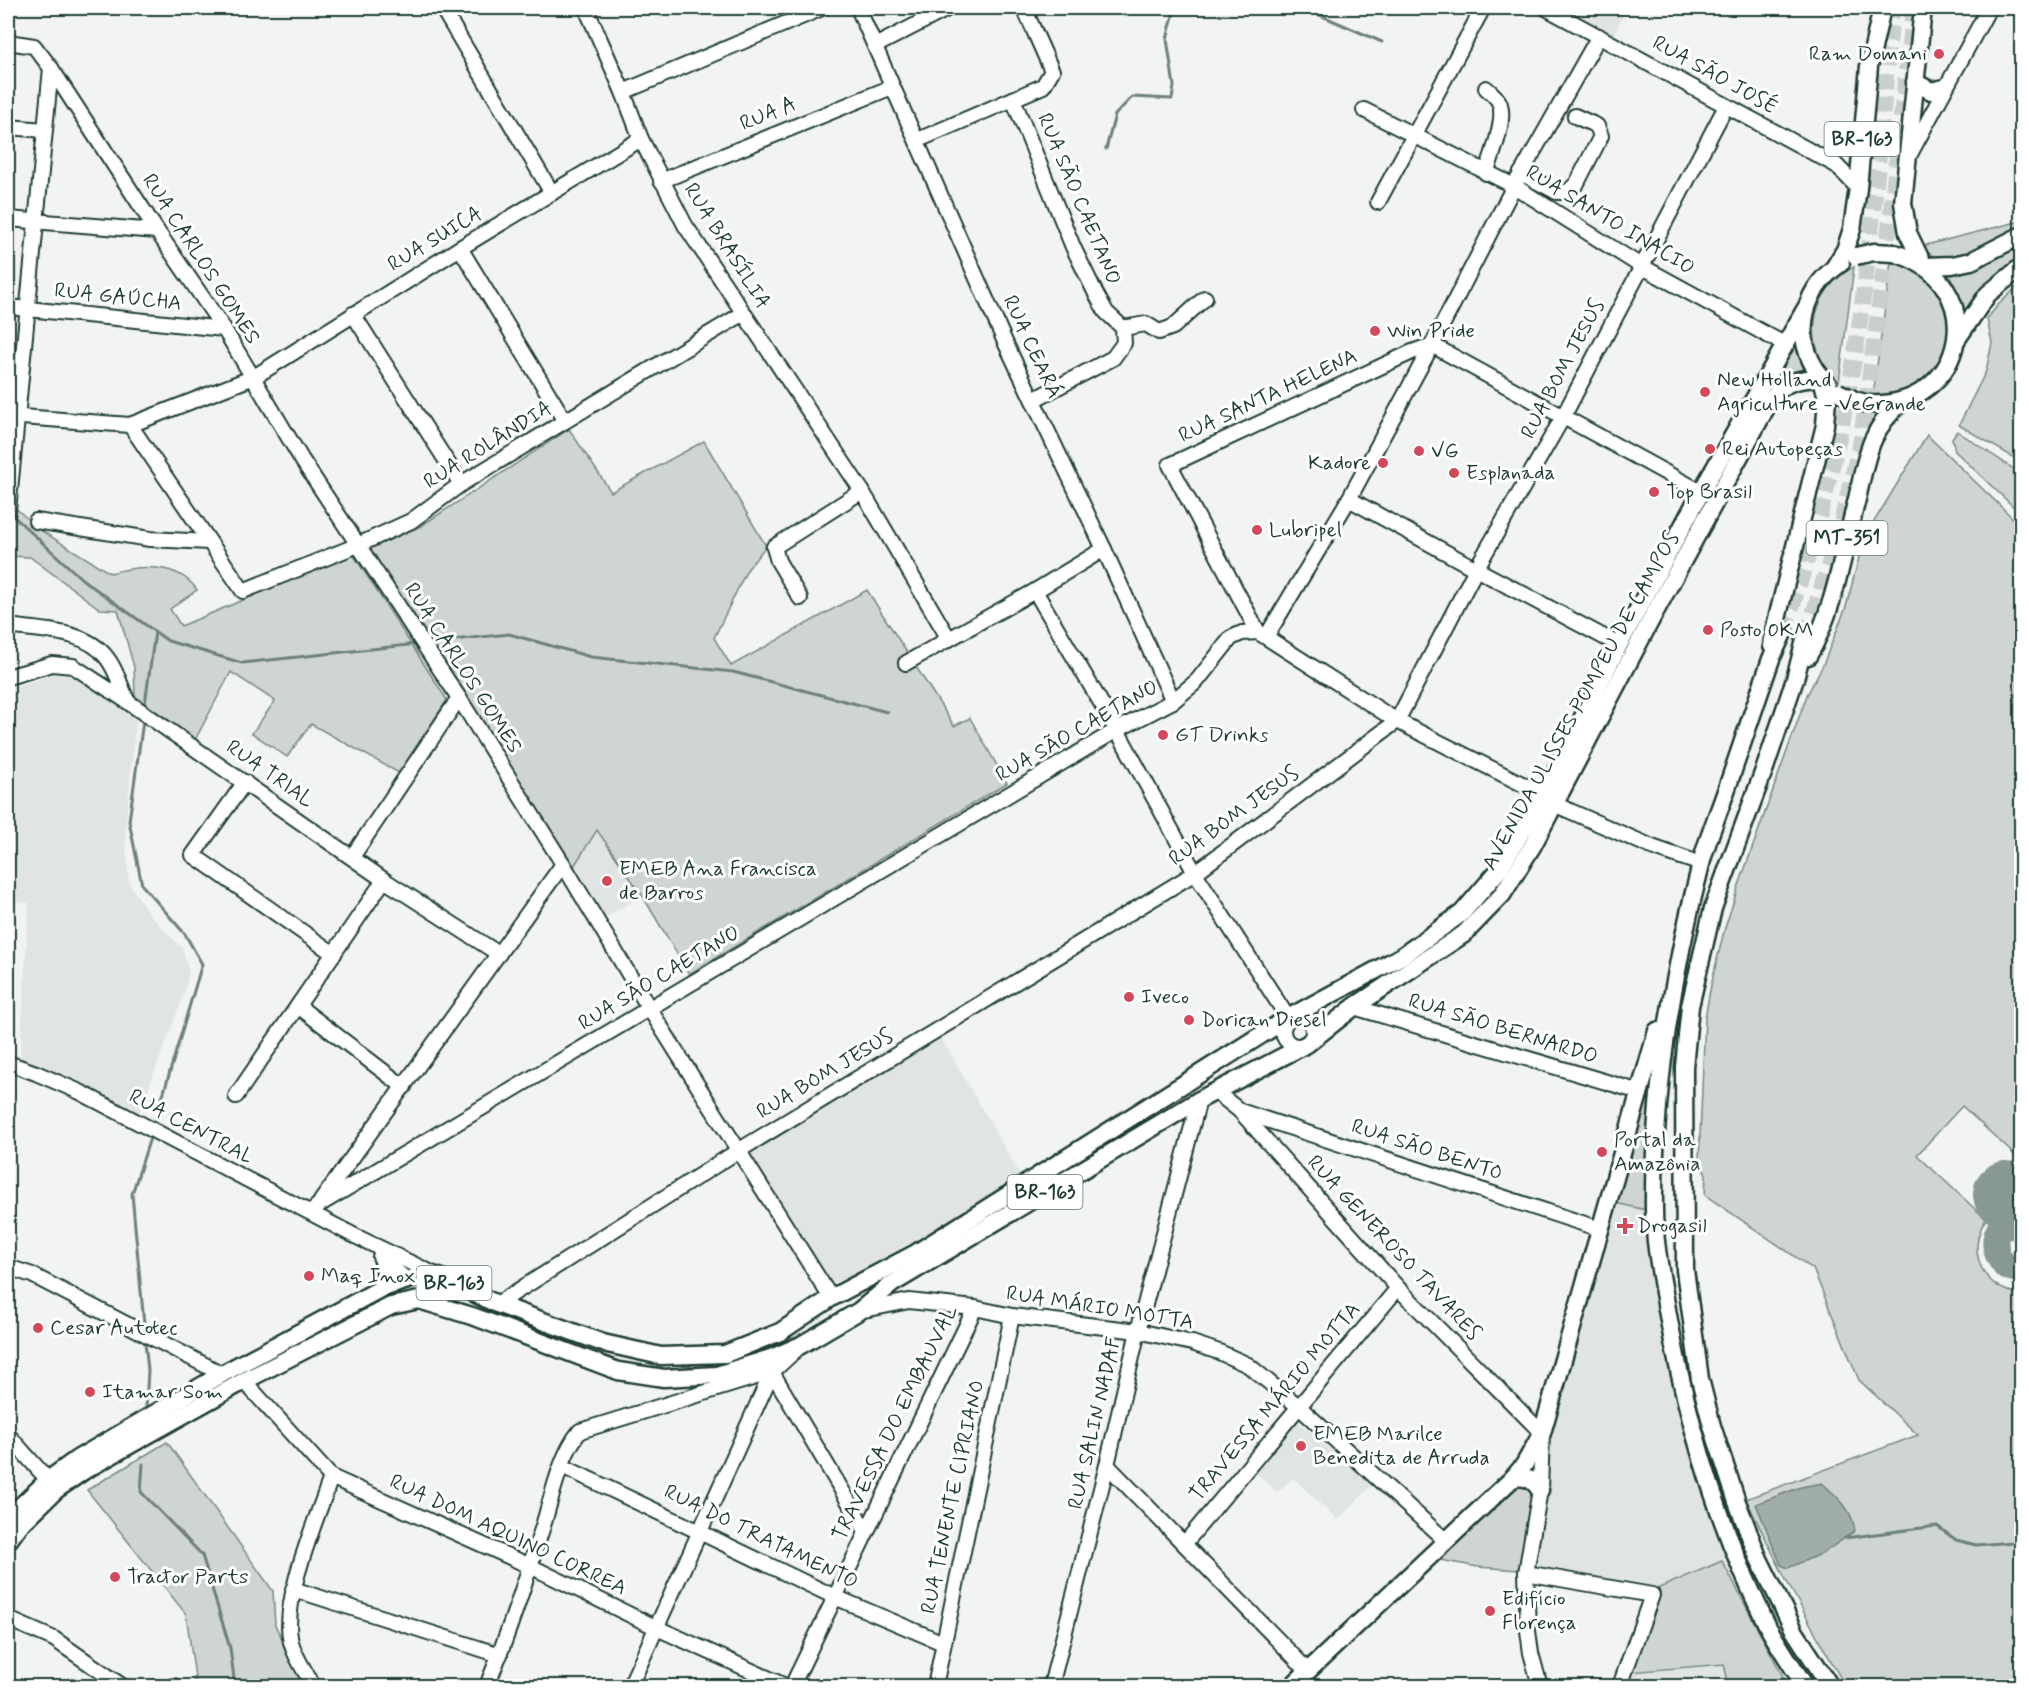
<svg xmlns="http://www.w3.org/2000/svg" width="2029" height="1694" font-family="Mynerve,sans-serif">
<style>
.built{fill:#e0e4e3}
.green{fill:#ced5d3;stroke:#768984;stroke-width:1.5}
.water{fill:#a1adaa;stroke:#6d807b;stroke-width:1.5}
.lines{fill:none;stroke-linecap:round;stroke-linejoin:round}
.stream{stroke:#6d807b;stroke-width:3}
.taxiway{stroke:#889894;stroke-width:26}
.runway{stroke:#889894;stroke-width:66}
.major-tunnel{stroke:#c8cfcd;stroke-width:16;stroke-dasharray:16 8;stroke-linecap:butt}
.minor-casing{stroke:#1f3d34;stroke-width:18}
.major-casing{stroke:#1f3d34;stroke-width:21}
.minor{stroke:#fff;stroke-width:14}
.major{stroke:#fff;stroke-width:16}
.major-bridge-casing{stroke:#1f3d34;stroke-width:21;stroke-linecap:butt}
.major-bridge{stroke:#fff;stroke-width:16}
.poi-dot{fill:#d1495b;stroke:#fff;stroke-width:2}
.labels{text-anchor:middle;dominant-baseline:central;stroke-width:6;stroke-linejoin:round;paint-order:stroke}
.shield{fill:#fff;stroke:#627771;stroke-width:1.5}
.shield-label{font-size:20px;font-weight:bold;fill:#1f3d34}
.poi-label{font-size:21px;fill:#1f3d34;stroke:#fff;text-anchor:start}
.street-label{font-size:21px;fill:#1f3d34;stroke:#fff}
</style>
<rect width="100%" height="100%" fill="#f2f3f3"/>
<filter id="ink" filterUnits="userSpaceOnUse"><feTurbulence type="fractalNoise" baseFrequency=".0167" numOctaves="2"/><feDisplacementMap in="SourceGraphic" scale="12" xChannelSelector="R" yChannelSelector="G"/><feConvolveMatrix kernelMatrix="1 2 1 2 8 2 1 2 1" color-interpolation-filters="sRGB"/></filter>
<g filter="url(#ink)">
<g class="built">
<polygon points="1558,8 1626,8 1612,39"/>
<polygon points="53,674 77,676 136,717 125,833 129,883 149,914 182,948 189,972 183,997 137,1118 20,1060 29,903 8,901 8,690"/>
<polygon points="596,829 642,895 603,919 574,866"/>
<polygon points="940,1036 1023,1180 844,1280 827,1285 745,1153"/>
<polygon points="1657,1046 1651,1191 1679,1402 1799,1686 1625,1686 1658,1592 1531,1568 1546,1439"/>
<polygon points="1296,1420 1372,1485 1338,1520 1293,1478 1278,1492 1254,1472"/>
</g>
<g class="green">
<path d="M 2021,221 L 2021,226 C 1998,238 1942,278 1922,246 Z"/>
<polygon points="2021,242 2021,258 1962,319 1939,271"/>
<path d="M 1891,262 C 1961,275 1969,363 1905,392 C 1896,396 1882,395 1873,396 Z"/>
<path d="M 1854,267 L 1839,382 C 1800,349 1809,290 1854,267 Z"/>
<polygon points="2021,283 2021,462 1959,425 1986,371 1992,343 1987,319 1997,306"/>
<polygon points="1800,330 1814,373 1765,395"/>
<polygon points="569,429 611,492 704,441 766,546 747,570 714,638 731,666 867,590 954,726 970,718 1007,783 689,974 642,895 597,830 574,866 369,549 421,526"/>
<polygon points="1957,431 2021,474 2021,514 1955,451 1952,438"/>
<path d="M 1927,435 L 2021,526 L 2021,1161 L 1962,1106 L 1917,1155 L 1986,1219 C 1965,1250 1983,1292 2021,1293 L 2021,1686 L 1845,1686 L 1786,1580 L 1746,1499 L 1918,1435 L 1859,1380 L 1813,1269 L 1705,1195 L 1706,1174 L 1699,1160 L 1705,1018 L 1711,985 L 1724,931 L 1738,888 L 1807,695 L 1823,665 L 1846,607 L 1864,538 Z"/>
<path d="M 11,504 L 40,530 L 110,573 C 139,565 178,562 197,590 L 170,609 L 181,626 L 353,554 L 447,700 L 399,773 L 311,724 L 287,757 L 252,733 L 275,701 L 231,672 L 195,740 L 135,696 L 134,667 L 118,610 L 100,609 L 30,557 L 9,556 Z"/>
<polygon points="1652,1077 1647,1198 1645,1200 1646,1210 1611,1202 1647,1082"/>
<polygon points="167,1442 273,1591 275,1625 307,1686 193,1686 195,1677 186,1614 87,1490"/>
<polygon points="1522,1484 1529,1489 1533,1496 1519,1570 1478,1567 1435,1559 1470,1531 1516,1486"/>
<polygon points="1722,1561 1788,1686 1729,1686 1724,1664 1630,1672 1659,1588"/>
</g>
<path class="water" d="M 1822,1483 C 1838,1497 1852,1509 1855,1531 L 1823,1553 L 1788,1568 L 1781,1565 L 1756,1504 L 1801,1487 Z"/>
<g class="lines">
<g class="stream">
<polyline points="1304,8 1382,42"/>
<polyline points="1106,149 1115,115 1132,97 1172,99 1174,86 1167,39 1175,8"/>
<polyline points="10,513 83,580 168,641 242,663 417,644"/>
<polyline points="434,642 509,634 591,657 733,672 887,712"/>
<polyline points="145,704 155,632"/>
<polyline points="143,721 129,821 142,885 185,934 202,964 155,1122"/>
<polyline points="144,1324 132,1194 150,1138"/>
<polyline points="145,1342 148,1370 146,1407"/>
<polyline points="143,1464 141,1492 202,1555 230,1648 235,1686"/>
<polyline points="1845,1538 1937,1526 1956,1540 1976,1545 2014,1542 2022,1549"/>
</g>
<path class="taxiway" d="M 2018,1205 C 2000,1226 1984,1241 2006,1267 L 2022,1271"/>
<polyline class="runway" points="2006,1194 2022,1208"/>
<g class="major-tunnel">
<path d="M 1784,631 C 1815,541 1840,447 1855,353 C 1873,240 1881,126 1892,13"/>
<polyline points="1806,636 1838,536 1861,440 1888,238 1913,8"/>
</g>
<defs>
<g id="minor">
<polyline points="442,8 552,193"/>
<polyline points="586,8 623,92 641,139 685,225 862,491 949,639"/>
<polyline points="858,8 1005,342 1104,549 1173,701"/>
<polyline points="1546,8 1836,165 1858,188"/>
<polyline points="8,42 34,46 51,68 157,231 224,329 302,460 459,698 563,864 649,1008 831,1298"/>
<polyline points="875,46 949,8"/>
<path d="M 1486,88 C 1490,92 1496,96 1499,102 C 1507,118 1492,156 1486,173"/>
<polyline points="623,92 822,8"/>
<polyline points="1013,99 1073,247 1096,294 1106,312 1123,328 1124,343 1113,358 1033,400"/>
<polyline points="1364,110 1514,186 1641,266 1784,344"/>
<polyline points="8,127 45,130"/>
<polyline points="918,140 1043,86 1052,71 1024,8"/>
<polyline points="1909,156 1989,8"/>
<polyline points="1521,173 1557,192 1568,192 1577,183 1601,136 1597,126 1575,116"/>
<polyline points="661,181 892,87"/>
<polyline points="1378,202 1483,8"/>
<polyline points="8,219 157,231"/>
<polyline points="460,248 565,421"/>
<polyline points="8,307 224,329"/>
<polyline points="353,314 461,484"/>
<polyline points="1123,328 1146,324 1159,332 1173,327 1205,298"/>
<polyline points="8,416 130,425 254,377 460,248 641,139"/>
<polyline points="130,425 243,591 358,545 411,521 461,484 744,313"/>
<polyline points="1349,499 1476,569 1619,645"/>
<polyline points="8,511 51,68"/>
<polyline points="36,521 150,539 209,542"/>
<polyline points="1035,591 1117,730 1195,873 1288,1018"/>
<polyline points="800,598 778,561 774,547 862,491"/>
<path d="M 8,626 C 39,631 86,629 107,658 C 116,669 121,687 127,700"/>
<polyline points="1258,632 1170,465 1412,352 1432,345 1701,492"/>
<polyline points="1266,637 1349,499 1432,345 1514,186 1599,36"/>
<polyline points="906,663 1035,591 1104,549"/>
<polyline points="8,677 52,664 73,666 128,702 384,880 499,954"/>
<polyline points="245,782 193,855 334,954"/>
<polyline points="1554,804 1652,847 1701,864"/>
<polyline points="352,857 459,698"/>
<polyline points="298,1006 404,1087"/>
<polyline points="1354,1007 1640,1092"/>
<circle cx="1298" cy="1031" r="15"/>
<polyline points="8,1063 36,1073 80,1092 353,1235 436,1275"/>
<polyline points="1216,1092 1240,1111 1398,1288 1542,1433 1540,1490 1526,1573 1528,1631 1531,1653 1540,1686"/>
<polyline points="236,1096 384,880"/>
<polyline points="1240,1111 1600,1229"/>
<polyline points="321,1201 563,864"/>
<polyline points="317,1206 1117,730 1173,701 1197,681 1231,638 1242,633 1258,632 1397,721 1544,795"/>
<polyline points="380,1257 407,1280"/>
<polyline points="8,1267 32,1275 222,1374"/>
<polyline points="497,1304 738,1151 1195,873 1397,721 1476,569 1563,417 1726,106"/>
<polyline points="859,1311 909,1301 975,1308 1012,1316 1138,1331 1192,1343 1219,1352 1248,1365 1298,1406 1445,1540"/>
<polyline points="772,1372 866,1531"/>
<polyline points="244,1381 331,1477 530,1566 657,1628 785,1686"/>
<polyline points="8,1435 48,1480"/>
<polyline points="1107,1465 1308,1671"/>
<polyline points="562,1466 835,1597 943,1643"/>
<polyline points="1185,1543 1398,1288"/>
<polyline points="1526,1573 1652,1595 1620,1686"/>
<polyline points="293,1589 500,1655"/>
<polyline points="8,1619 54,1639 122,1686"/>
<polyline points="173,1686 174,1686"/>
<path d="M 313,1686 C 306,1672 292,1653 290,1637 C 283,1595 317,1519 331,1477"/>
<path d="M 487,1686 C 508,1635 525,1582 542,1529 C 552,1498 559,1457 580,1431 L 772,1372 L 799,1347"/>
<polyline points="630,1686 772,1372"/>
<polyline points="792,1686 975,1308"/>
<polyline points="935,1686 1012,1316"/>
<polyline points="1051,1686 1107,1465 1138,1331 1199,1100"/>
</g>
<g id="major">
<polyline points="1915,82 1931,91 1944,88"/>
<polyline points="1923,264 1908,233 1903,203 1923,8"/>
<polyline points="1925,266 1952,265 1971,261 2022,235"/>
<polyline points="1834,268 1845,250 1852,229 1858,188 1869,66 1882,8"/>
<polyline points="1957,339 1988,294 2022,266"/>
<path d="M 1828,384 C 1790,347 1798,292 1841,263"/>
<path d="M 1868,404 C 1969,410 1992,280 1894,253"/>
<path d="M 1784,631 L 1771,659 C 1756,703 1741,747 1726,791 C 1717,817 1706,842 1700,868 C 1671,980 1653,1092 1654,1208 C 1654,1244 1662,1280 1668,1315 C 1687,1423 1719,1528 1768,1627 C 1779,1647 1793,1667 1805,1686"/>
<polyline points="1806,636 1795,679 1766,765 1713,908 1690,1006 1684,1067 1685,1270 1700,1379 1712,1426 1737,1502 1758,1557 1795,1632 1830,1686"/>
<polyline points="1772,646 1774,631 1825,425 1827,398 1822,378"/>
<path d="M 1808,656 C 1834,613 1844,548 1857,499 C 1866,460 1869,429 1902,402"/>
<polyline points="380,1289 385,1273 383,1260"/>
<path d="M 1512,1479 C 1524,1475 1533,1479 1540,1490"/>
<polyline points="8,1518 48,1480 77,1459 222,1374 380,1289 420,1276 437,1276 497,1304 603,1343 661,1356 725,1354 780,1332 831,1298 916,1253 1288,1018 1402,956 1462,913 1499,870 1544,795 1619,645 1701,492 1806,308"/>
<path d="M 8,1541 L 19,1526 L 56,1490 L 85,1470 L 244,1381 L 391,1306 L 419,1300 L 475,1317 L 618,1371 L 664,1378 L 717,1375 L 771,1358 L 801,1345 L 859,1311 L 892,1284 L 1199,1100 L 1307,1044 L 1354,1007 L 1464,934 L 1502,895 L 1533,845 L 1655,612 L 1766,408 C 1781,382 1792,379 1822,378"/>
<polyline points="1292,1686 1512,1479 1524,1465 1542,1433 1657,1031"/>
</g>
</defs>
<use href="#minor" class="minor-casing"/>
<use href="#major" class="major-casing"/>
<use href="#minor" class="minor"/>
<use href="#major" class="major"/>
<defs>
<g id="major-bridge">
<polyline points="1856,256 1874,252 1894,253"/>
<polyline points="1838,392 1855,400 1868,404"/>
</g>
</defs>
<use href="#major-bridge" class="major-bridge-casing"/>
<use href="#major-bridge" class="major-bridge"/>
</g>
</g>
<g class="poi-dot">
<circle cx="1939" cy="54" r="6"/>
<circle cx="1375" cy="331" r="6"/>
<circle cx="1705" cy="392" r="6"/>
<circle cx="1710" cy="449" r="6"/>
<circle cx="1419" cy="451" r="6"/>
<circle cx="1383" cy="463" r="6"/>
<circle cx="1454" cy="473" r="6"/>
<circle cx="1654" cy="492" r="6"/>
<circle cx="1257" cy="530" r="6"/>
<circle cx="1708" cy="630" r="6"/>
<circle cx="1163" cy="735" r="6"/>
<circle cx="607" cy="881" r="6"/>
<circle cx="1129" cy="997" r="6"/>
<circle cx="1189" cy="1020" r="6"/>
<circle cx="1602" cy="1152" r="6"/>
<path d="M1622 1217h6v6h6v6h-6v6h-6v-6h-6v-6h6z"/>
<circle cx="309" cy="1276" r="6"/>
<circle cx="38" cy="1328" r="6"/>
<circle cx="90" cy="1392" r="6"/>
<circle cx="1301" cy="1446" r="6"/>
<circle cx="115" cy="1577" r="6"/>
<circle cx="1490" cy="1611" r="6"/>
</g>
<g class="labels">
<g class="shield">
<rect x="1824.5" y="122" width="75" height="34" rx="4.5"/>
<rect x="1806.5" y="521" width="81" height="34" rx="4.5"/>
<rect x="1007.5" y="1175" width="75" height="34" rx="4.5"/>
<rect x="416.5" y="1266" width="75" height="34" rx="4.5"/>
</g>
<g class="shield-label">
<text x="1862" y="139">BR-163</text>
<text x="1847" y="538">MT-351</text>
<text x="1045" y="1192">BR-163</text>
<text x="454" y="1283">BR-163</text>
</g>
<g class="poi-label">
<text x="1927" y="54" text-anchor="end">Ram Domani</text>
<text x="1387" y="331">Win Pride</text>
<text x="1717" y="380">New Holland<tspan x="1717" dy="24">Agriculture - VeGrande</tspan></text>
<text x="1722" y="449">Rei Autopeças</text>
<text x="1431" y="451">VG</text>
<text x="1371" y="463" text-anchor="end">Kadore</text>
<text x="1466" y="473">Esplanada</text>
<text x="1666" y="492">Top Brasil</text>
<text x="1269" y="530">Lubripel</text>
<text x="1720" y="630">Posto 0KM</text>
<text x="1175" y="735">GT Drinks</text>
<text x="619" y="869">EMEB Ana Francisca<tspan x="619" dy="24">de Barros</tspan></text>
<text x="1141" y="997">Iveco</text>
<text x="1201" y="1020">Dorican Diesel</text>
<text x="1614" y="1140">Portal da<tspan x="1614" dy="24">Amazônia</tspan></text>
<text x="1637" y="1226">Drogasil</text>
<text x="321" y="1276">Maq Inox</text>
<text x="50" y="1328">Cesar Autotec</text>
<text x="102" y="1392">Itamar Som</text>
<text x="1313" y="1434">EMEB Marilce<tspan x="1313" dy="24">Benedita de Arruda</tspan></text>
<text x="127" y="1577">Tractor Parts</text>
<text x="1502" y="1599">Edifício<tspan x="1502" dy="24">Florença</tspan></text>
</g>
<g class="street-label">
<text transform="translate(1715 75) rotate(29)">RUA SÃO JOSÉ</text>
<text transform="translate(768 114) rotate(-22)">RUA A</text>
<text transform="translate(1079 199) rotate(67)">RUA SÃO CAETANO</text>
<text transform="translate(1610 220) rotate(31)">RUA SANTO INACIO</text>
<text transform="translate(435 239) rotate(-31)">RUA SUICA</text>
<text transform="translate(727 246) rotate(58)">RUA BRASÍLIA</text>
<text transform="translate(201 259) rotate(57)">RUA CARLOS GOMES</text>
<text transform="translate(118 297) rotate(6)">RUA GAÚCHA</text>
<text transform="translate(1032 347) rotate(65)">RUA CEARÁ</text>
<text transform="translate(1563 369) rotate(-62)">RUA BOM JESUS</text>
<text transform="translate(1268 396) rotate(-25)">RUA SANTA HELENA</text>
<text transform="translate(488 445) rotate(-32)">RUA ROLÂNDIA</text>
<text transform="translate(463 668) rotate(57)">RUA CARLOS GOMES</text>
<text transform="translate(1581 701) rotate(-61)">AVENIDA ULISSES POMPEU DE CAMPOS</text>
<text transform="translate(1077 731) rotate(-30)">RUA SÃO CAETANO</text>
<text transform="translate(270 774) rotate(35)">RUA TRIAL</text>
<text transform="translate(1234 816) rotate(-36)">RUA BOM JESUS</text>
<text transform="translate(659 978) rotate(-31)">RUA SÃO CAETANO</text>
<text transform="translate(1503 1029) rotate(17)">RUA SÃO BERNARDO</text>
<text transform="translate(825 1074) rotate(-31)">RUA BOM JESUS</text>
<text transform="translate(191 1127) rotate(28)">RUA CENTRAL</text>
<text transform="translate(1427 1150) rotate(18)">RUA SÃO BENTO</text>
<text transform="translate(1394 1248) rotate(47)">RUA GENEROSO TAVARES</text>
<text transform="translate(1100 1308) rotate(9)">RUA MÁRIO MOTTA</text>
<text transform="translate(1275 1402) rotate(-50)">TRAVESSA MÁRIO MOTTA</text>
<text transform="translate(895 1423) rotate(-64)">TRAVESSA DO EMBAUVAL</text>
<text transform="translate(1095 1423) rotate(-77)">RUA SALIN NADAF</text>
<text transform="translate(953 1497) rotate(-78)">RUA TENENTE CIPRIANO</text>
<text transform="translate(508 1535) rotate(25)">RUA DOM AQUINO CORREA</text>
<text transform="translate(761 1537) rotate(26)">RUA DO TRATAMENTO</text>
</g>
</g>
<rect width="2029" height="1694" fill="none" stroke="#fff" stroke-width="30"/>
<rect x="15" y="15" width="1999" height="1664" fill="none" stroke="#1f3d34" stroke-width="2" filter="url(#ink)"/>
</svg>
